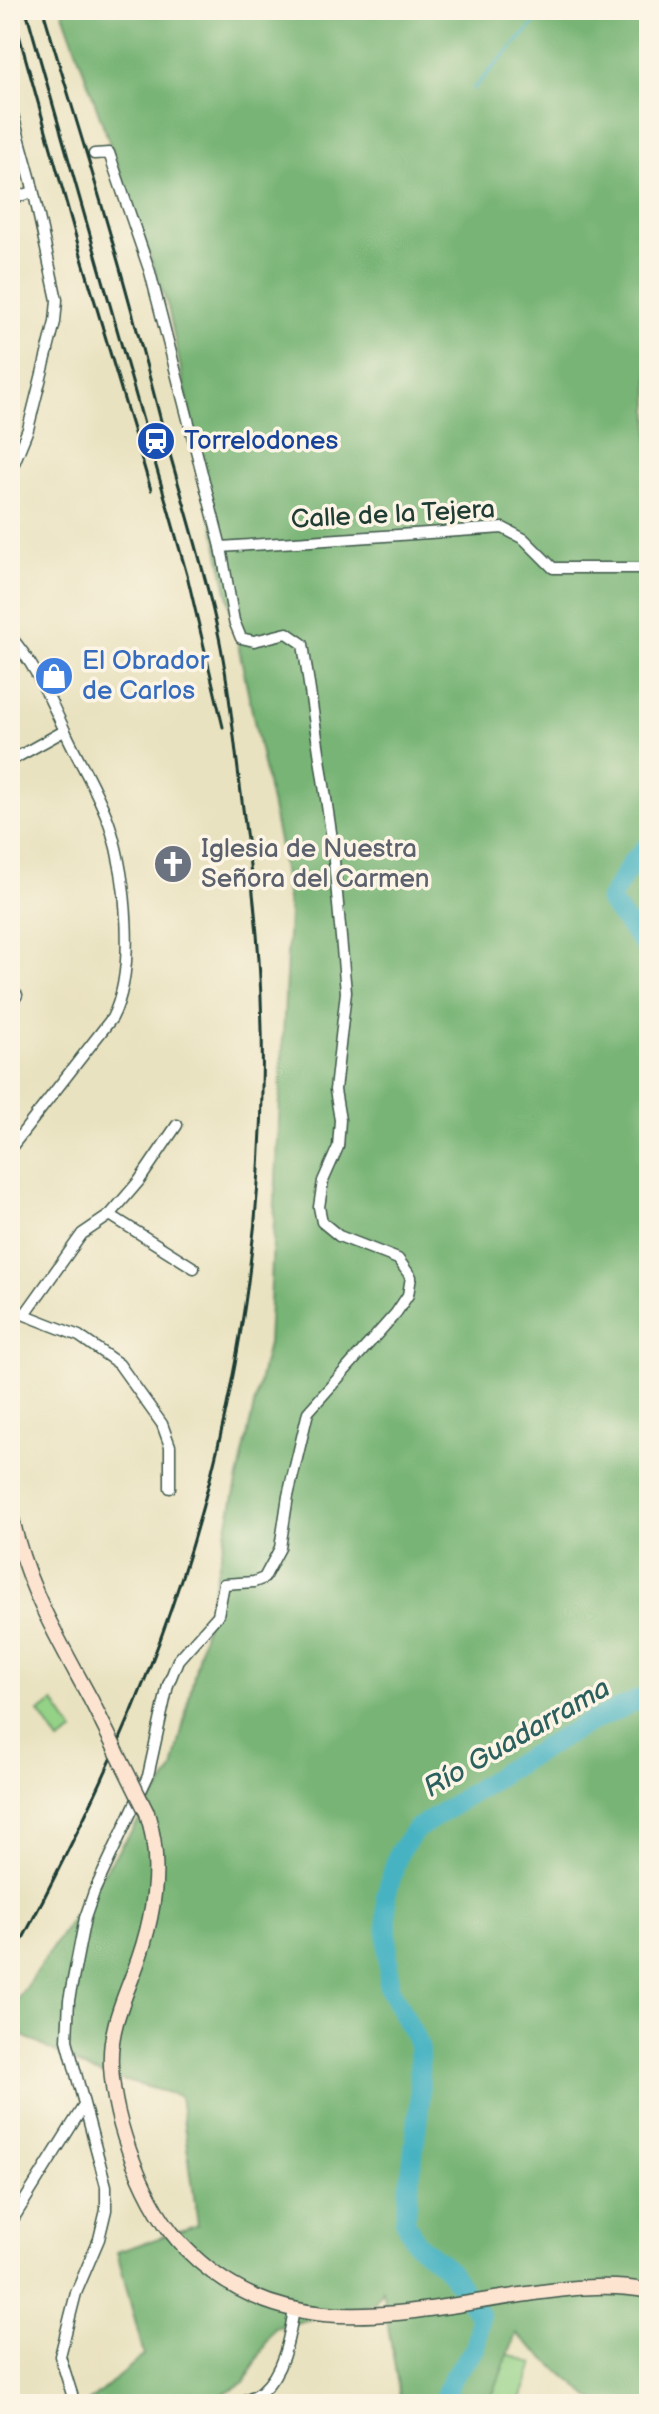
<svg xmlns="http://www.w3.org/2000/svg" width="659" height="2414" font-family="'Balsamiq Sans',sans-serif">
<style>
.green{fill:#94d287;stroke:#5a885e;stroke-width:2}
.forest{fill:#77b474;stroke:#4b7854;stroke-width:2}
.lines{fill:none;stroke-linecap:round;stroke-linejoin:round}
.stream{stroke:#46b3c2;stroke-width:3}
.river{stroke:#46b3c2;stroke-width:20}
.street-casing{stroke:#3d5649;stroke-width:13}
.secondary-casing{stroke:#3d5649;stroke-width:17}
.street{stroke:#fff;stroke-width:10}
.secondary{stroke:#fde4d1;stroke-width:14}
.rail{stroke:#1f3d34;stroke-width:3}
.secondary-bridge-casing{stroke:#3d5649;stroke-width:17;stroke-linecap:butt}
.secondary-bridge{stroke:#fde4d1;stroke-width:14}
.labels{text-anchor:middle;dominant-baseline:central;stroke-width:7;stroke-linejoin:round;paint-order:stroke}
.transit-label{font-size:26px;fill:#164399;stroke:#fcf5e5;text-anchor:start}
.street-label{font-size:26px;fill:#1f3d34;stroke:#fcf5e5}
.shop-label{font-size:26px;fill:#366cbe;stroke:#fcf5e5;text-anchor:start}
.worship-label{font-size:26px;fill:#5b616d;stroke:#fcf5e5;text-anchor:start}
.water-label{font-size:28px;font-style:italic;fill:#2b605f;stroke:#fcf5e5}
</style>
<rect width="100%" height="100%" fill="#fcf5e5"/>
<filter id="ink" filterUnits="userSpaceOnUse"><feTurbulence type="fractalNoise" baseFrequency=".0125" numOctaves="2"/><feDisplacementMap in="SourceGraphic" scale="16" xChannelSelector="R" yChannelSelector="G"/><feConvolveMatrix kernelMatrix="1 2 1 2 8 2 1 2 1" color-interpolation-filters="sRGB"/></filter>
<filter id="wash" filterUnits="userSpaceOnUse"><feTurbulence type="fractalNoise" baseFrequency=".006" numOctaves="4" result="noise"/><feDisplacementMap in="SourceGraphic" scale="32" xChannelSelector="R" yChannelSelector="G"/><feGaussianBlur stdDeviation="1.8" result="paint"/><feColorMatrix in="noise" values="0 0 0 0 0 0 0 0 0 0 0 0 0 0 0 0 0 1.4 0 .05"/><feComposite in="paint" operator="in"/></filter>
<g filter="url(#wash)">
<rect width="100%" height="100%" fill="#e9e2c0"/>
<g class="green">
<polygon points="54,1702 74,1732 59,1742 39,1712"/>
<polygon points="508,2354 534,2364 519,2404 489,2404"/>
</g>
<polygon class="forest" points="62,10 649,10 649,2404 598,2404 516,2334 489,2404 401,2404 382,2289 374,2304 274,2328 245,2382 204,2404 86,2404 144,2355 117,2252 198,2225 180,2096 93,2072 10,2029 10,2010 173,1770 268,1343 289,915 279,841 168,307"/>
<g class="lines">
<polyline class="stream" points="473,89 547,10"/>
<g class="river">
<polyline points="649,845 632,862 609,901 649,951"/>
<polyline points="442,2404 452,2378 476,2347 480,2316 449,2270 416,2243 405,2220 420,2101 419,2045 389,1987 386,1896 398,1854 415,1830 507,1770 584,1725 649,1695"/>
</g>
</g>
</g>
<g filter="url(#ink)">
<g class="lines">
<defs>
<g id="street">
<polyline points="10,104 31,180 57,300 55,322 28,429 10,473"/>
<polyline points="10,199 33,192"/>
<polyline points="221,547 503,528 524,539 553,568 649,568"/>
<path d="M 10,636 C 35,664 49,698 65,731 C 79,762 99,793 110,826 C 126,877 137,970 112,1018 L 10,1149"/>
<polyline points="10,761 64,731"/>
<polyline points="10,1005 17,995"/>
<polyline points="110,1215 194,1268"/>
<polyline points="10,1309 79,1336 119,1364 162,1424 170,1446 170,1488"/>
<polyline points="25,1314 82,1234 110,1215 139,1181 177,1125"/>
<polyline points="10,2224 83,2107"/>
<polyline points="10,2404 12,2404"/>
<polyline points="75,2404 60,2356 76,2293 99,2239 106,2210 106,2186 67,2040 69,2000 85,1918 94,1892 148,1776 168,1685 178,1660 218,1615 224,1584 254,1582 264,1578 280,1548 288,1496 308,1412 396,1313 408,1295 411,1277 398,1259 339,1236 322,1222 319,1207 323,1181 338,1147 340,1120 335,1090 346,992 332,839 303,644 287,633 254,641 241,638 234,621 221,547 150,272 109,153 94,154"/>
<path d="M 232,2404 C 242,2401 254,2398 262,2391 C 284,2372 289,2337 294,2310"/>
</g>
<g id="secondary">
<path d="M 10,1509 C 24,1583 57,1637 92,1702"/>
<path d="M 147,1813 C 164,1865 153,1922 134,1972 C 122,2003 109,2032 111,2066 C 114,2124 144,2206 185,2248 C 284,2349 405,2311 528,2294 C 568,2288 609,2283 649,2291"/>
</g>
</defs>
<use href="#street" class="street-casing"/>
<use href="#secondary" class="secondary-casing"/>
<use href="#street" class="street"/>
<use href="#secondary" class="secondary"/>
<g class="rail">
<polyline points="12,10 81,255 151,490"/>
<polyline points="26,10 187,575 223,727"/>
<path d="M 10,1963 C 66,1857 119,1752 160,1640 C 239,1425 274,1189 259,960 C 255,899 247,838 239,778 C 233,731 229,684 219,637 C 205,570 184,506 166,440 C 149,375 132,309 113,244 C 91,166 66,88 43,10"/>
</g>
<defs>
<polyline id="secondary-bridge" points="92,1702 147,1813"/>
</defs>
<use href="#secondary-bridge" class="secondary-bridge-casing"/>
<use href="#secondary-bridge" class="secondary-bridge"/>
</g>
</g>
<defs>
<symbol id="station-disc" viewBox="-11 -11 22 22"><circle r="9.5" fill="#1a4fb4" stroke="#fcf5e5"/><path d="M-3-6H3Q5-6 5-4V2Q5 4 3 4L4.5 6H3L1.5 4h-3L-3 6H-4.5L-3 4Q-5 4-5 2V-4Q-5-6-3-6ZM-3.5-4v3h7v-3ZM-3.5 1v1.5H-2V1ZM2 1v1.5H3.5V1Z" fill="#fff"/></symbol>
<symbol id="shop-disc" viewBox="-11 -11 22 22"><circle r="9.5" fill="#3f7fe0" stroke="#fcf5e5"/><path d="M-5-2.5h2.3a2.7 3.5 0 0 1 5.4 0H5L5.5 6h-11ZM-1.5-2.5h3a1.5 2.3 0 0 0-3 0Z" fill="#fff"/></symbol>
<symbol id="church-disc" viewBox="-11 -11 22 22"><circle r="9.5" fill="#6b7280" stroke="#fcf5e5"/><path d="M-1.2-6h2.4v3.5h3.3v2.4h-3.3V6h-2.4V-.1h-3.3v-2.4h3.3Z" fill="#fff"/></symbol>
</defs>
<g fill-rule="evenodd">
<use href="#station-disc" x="134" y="419" width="44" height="44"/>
<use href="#shop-disc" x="32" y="654" width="44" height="44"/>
<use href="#church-disc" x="151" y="842" width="44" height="44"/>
</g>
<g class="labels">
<g class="transit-label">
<text x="184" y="441">Torrelodones</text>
</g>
<g class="street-label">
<text transform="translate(393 515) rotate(-3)">Calle de la Tejera</text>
</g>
<g class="shop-label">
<text x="82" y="661">El Obrador<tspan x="82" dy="30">de Carlos</tspan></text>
</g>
<g class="worship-label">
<text x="201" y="849">Iglesia de Nuestra<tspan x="201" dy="30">Señora del Carmen</tspan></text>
</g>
<g class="water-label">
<text transform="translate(517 1738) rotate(-30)">Río Guadarrama</text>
</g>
</g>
<rect width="659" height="2414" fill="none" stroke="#fcf5e5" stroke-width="40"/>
</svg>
